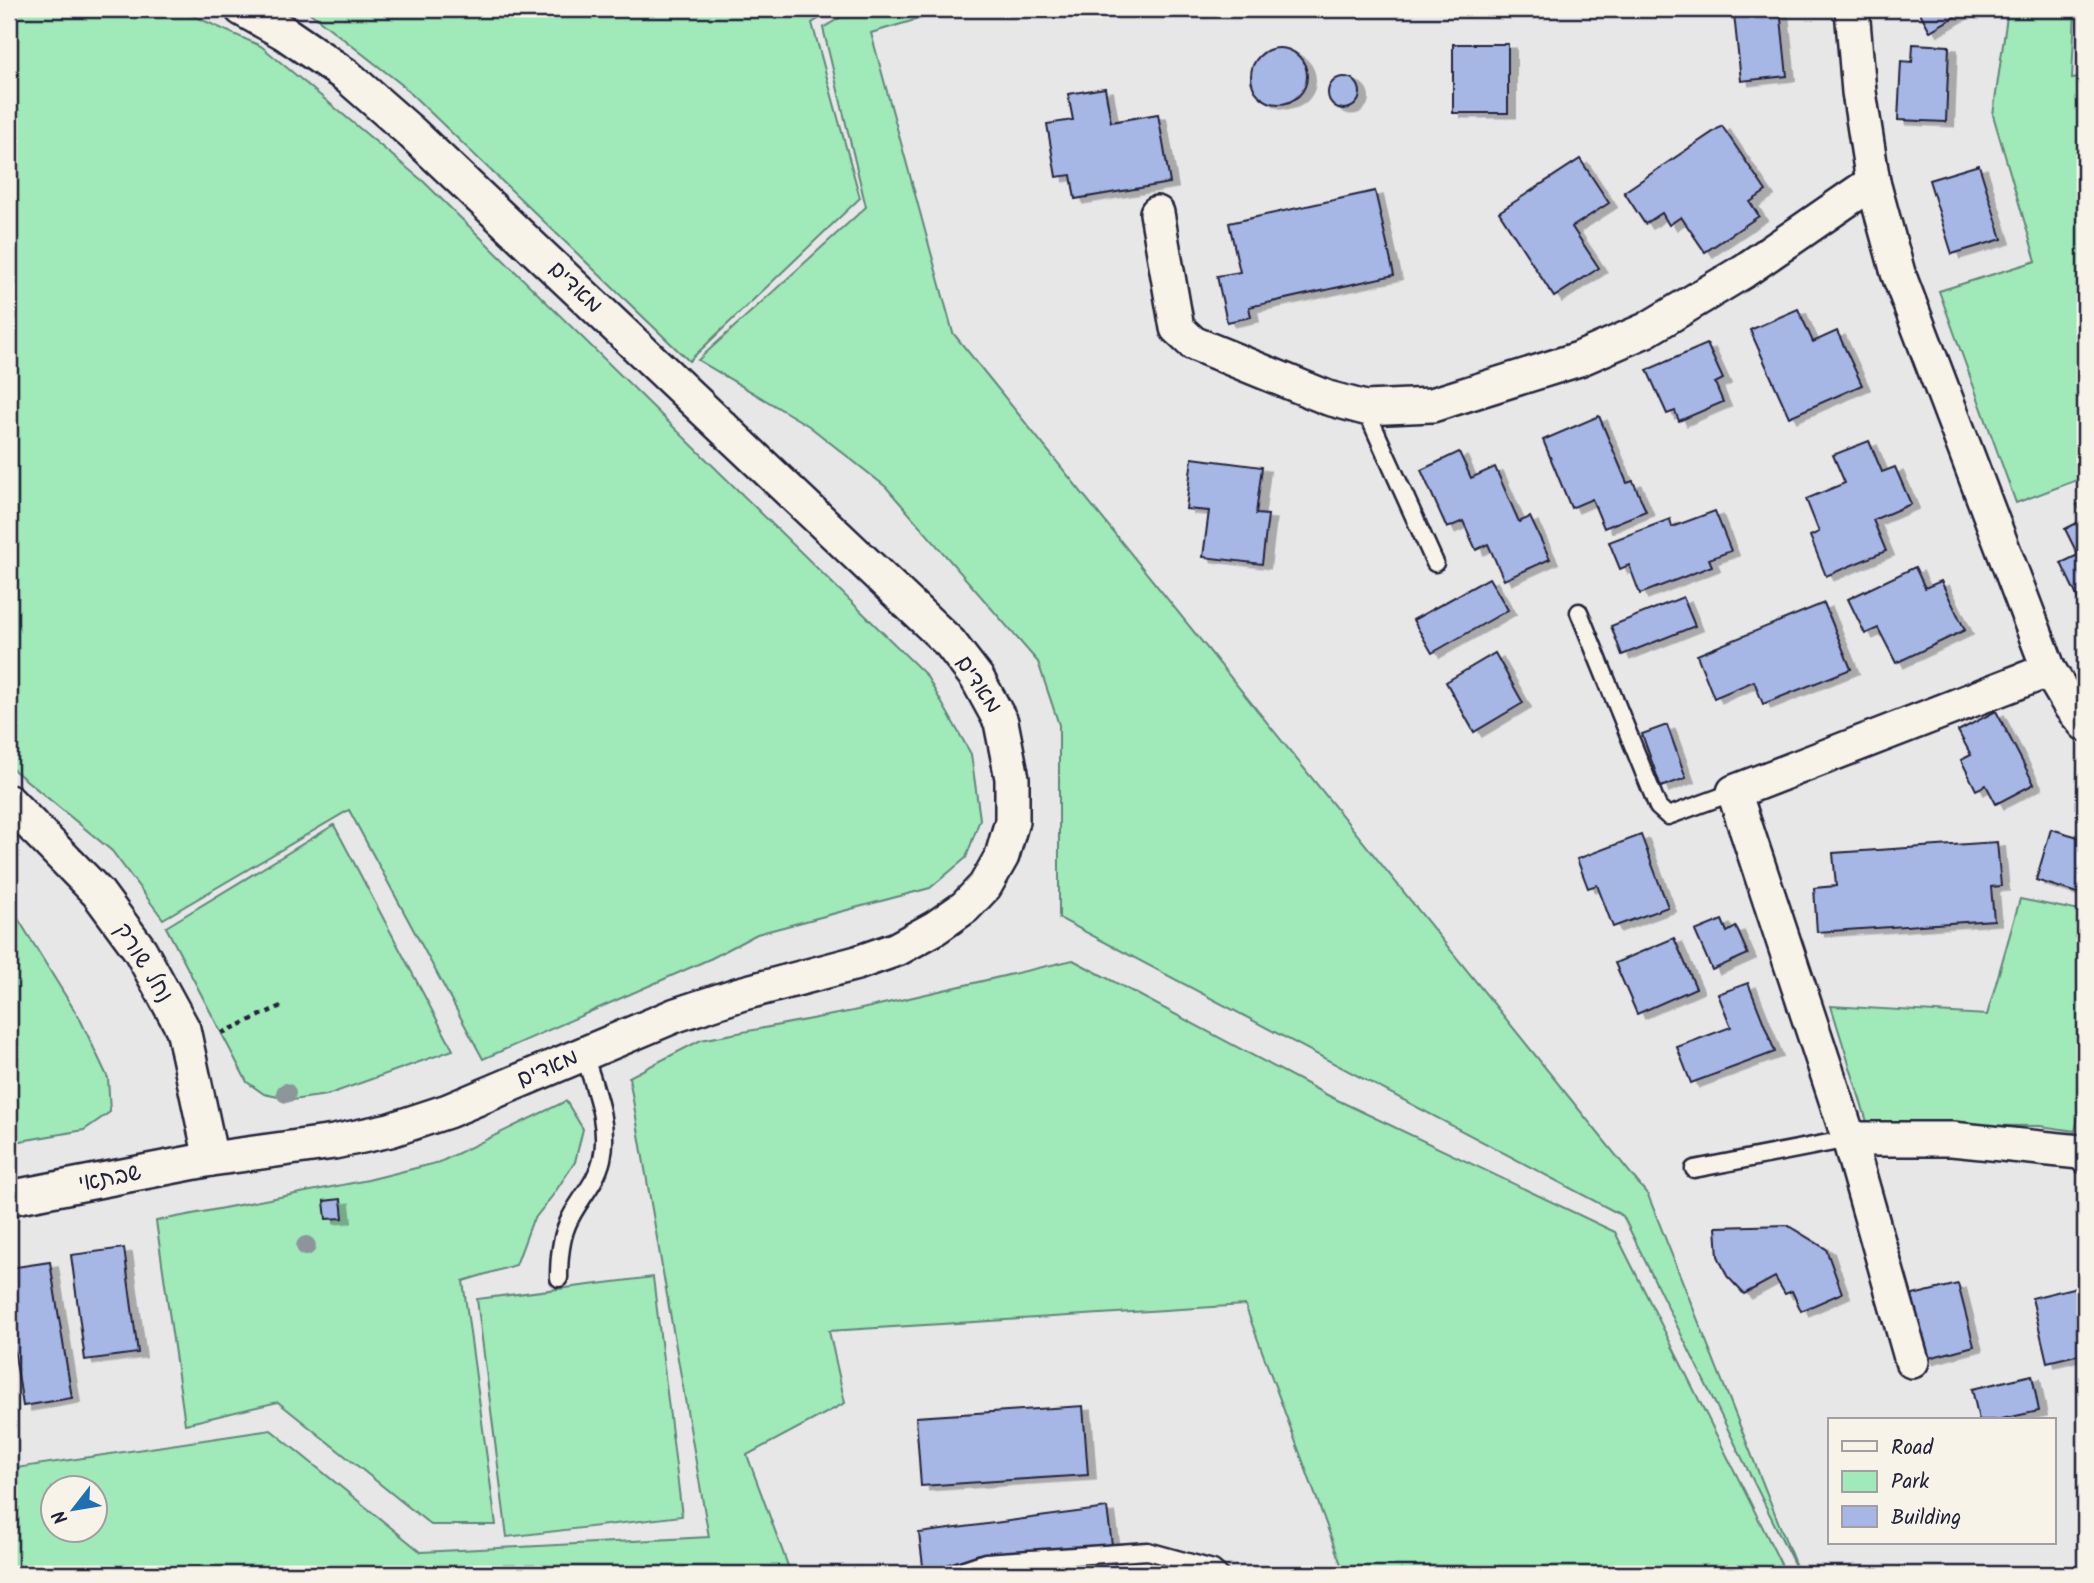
<svg xmlns="http://www.w3.org/2000/svg" width="2094" height="1583" font-family="Kalam,'Playpen Sans Hebrew',sans-serif">
<style>
.green{fill:#a0e9b8;stroke:#61867a;stroke-width:2;fill-rule:evenodd}
.building{fill:#a6b7e6;stroke:#22223b;stroke-width:2;filter:url(#shadow)}
.lines{fill:none;stroke-linecap:round;stroke-linejoin:round}
.lane-casing{stroke:#22223b;stroke-width:21}
.street-casing{stroke:#22223b;stroke-width:38}
.path{stroke:#22223b;stroke-width:4.5;stroke-dasharray:5 5;stroke-linecap:butt}
.lane{stroke:#f7f3e8;stroke-width:16}
.street{stroke:#f7f3e8;stroke-width:33}
.tree{fill:#8c969a}
.labels{text-anchor:middle;dominant-baseline:central;stroke-width:5;stroke-linejoin:round;paint-order:stroke}
.street-label{font-size:23px;fill:#22223b;stroke:#f7f3e8}
</style>
<defs>
<filter id="shadow"><feDropShadow dx="8" dy="4.5" stdDeviation="0" flood-color="#0004"/></filter>
</defs>
<rect width="100%" height="100%" fill="#e7e7e8"/>
<filter id="ink" filterUnits="userSpaceOnUse"><feTurbulence type="fractalNoise" baseFrequency=".0143" numOctaves="2"/><feDisplacementMap in="SourceGraphic" scale="14" xChannelSelector="R" yChannelSelector="G"/><feConvolveMatrix kernelMatrix="1 2 1 2 8 2 1 2 1" color-interpolation-filters="sRGB"/></filter>
<g filter="url(#ink)">
<g class="green">
<polygon points="9,9 178,9 261,46 424,182 926,675 971,754 980,819 966,858 930,888 757,934 712,958 483,1059 349,810 163,919 112,851 9,766"/>
<polygon points="305,9 835,9 812,23 860,198 689,361 401,84"/>
<polygon points="854,9 952,9 871,33 953,333 1648,1195 1799,1574 1623,1216 1059,918 1059,725 1038,662 886,487 809,426 698,360 866,207 823,28"/>
<polygon points="2008,9 2075,9 2072,79 2085,77 2085,477 2016,503 1939,291 2036,261 1993,115"/>
<polygon points="334,825 453,1050 327,1095 292,1100 264,1094 247,1082 166,927"/>
<polygon points="2020,899 2085,912 2085,1086 2075,1131 2040,1126 1868,1125 1831,1006 1987,1015"/>
<polygon points="9,904 81,1021 108,1078 110,1112 84,1130 9,1143"/>
<path d="M 1073,960 L 1331,1097 L 1615,1232 L 1786,1574 L 1353,1574 L 1342,1567 L 1245,1305 L 829,1331 L 845,1403 L 747,1455 L 791,1574 L 9,1574 L 9,1469 L 271,1430 L 421,1552 L 709,1537 L 629,1077 L 701,1040 L 853,1011 ZM 52,1488 L 94,1488 L 94,1530 L 52,1530 Z"/>
<polygon points="566,1101 583,1129 575,1162 553,1195 532,1222 516,1265 463,1281 496,1525 431,1525 278,1402 185,1424 156,1221 368,1180 440,1162"/>
<polygon points="653,1277 682,1516 507,1537 477,1299"/>
</g>
<g class="building">
<polygon points="1780,9 1787,76 1741,81 1734,14"/>
<polygon points="1918,9 1968,9 1930,31"/>
<rect x="1453" y="44" width="55" height="69"/>
<polygon points="1913,44 1949,46 1946,122 1898,120 1901,61 1912,62"/>
<circle cx="1279" cy="76" r="28"/>
<circle cx="1344" cy="93" r="16"/>
<polygon points="1105,88 1111,122 1158,114 1170,183 1075,199 1071,175 1056,177 1047,124 1073,120 1068,94"/>
<polygon points="1722,126 1766,191 1750,202 1759,216 1705,252 1681,217 1669,225 1662,213 1645,224 1624,192"/>
<polygon points="1580,159 1609,203 1572,227 1599,268 1554,297 1499,212"/>
<polygon points="1979,165 2002,239 1952,254 1929,180"/>
<polygon points="1375,191 1394,275 1249,307 1251,317 1227,322 1217,276 1240,272 1229,223"/>
<polygon points="1798,309 1813,342 1837,331 1862,385 1789,417 1750,330"/>
<polygon points="1707,344 1723,379 1715,383 1723,402 1679,421 1675,411 1667,414 1647,370"/>
<polygon points="1599,416 1627,483 1633,481 1646,511 1604,528 1592,499 1571,508 1543,440"/>
<polygon points="1869,441 1882,472 1895,467 1911,504 1873,520 1886,551 1826,576 1810,536 1819,532 1806,499 1845,483 1833,455"/>
<polygon points="1459,452 1471,478 1495,467 1519,522 1530,517 1550,559 1504,580 1488,544 1476,550 1463,521 1447,528 1421,470"/>
<polygon points="1192,458 1262,467 1256,514 1268,515 1262,564 1203,557 1209,511 1186,509"/>
<polygon points="2085,501 2085,613 2061,563 2078,555 2065,529 2085,519 2077,505"/>
<polygon points="1715,511 1731,551 1709,559 1712,566 1640,594 1629,565 1620,569 1609,542 1670,519 1672,527"/>
<polygon points="1915,567 1925,588 1941,581 1965,630 1896,663 1878,628 1865,634 1848,599"/>
<polygon points="1489,578 1508,610 1432,653 1413,620"/>
<polygon points="1683,597 1695,626 1622,655 1611,626"/>
<polygon points="1824,603 1851,669 1763,704 1754,681 1714,698 1697,655"/>
<polygon points="1495,653 1523,703 1474,732 1446,682"/>
<polygon points="1996,711 2034,784 1996,804 1986,785 1976,790 1961,760 1971,755 1958,731"/>
<polygon points="1667,725 1686,778 1661,787 1642,734"/>
<polygon points="2051,829 2085,839 2085,882 2080,894 2036,880"/>
<polygon points="1641,835 1668,907 1613,927 1597,885 1588,888 1577,859"/>
<polygon points="1997,842 2001,886 1991,887 1994,920 1817,932 1814,888 1836,886 1833,853"/>
<polygon points="1722,920 1727,932 1736,927 1748,954 1712,970 1695,931"/>
<polygon points="1674,938 1696,988 1637,1014 1615,963"/>
<polygon points="1748,983 1775,1052 1691,1083 1677,1047 1731,1027 1718,994"/>
<polygon points="341,1199 343,1218 326,1219 324,1201"/>
<polygon points="1787,1225 1826,1249 1842,1293 1801,1311 1792,1291 1785,1294 1775,1277 1744,1294 1727,1276 1718,1256 1716,1227"/>
<polygon points="124,1248 138,1353 85,1360 71,1255"/>
<polygon points="50,1262 72,1398 23,1406 9,1317 9,1268"/>
<polygon points="1958,1284 1974,1346 1925,1359 1909,1296"/>
<polygon points="2085,1285 2085,1353 2047,1362 2032,1298"/>
<polygon points="2032,1375 2039,1411 1997,1420 1979,1420 1972,1389"/>
<polygon points="1083,1406 1088,1475 921,1486 916,1417"/>
<polygon points="1107,1508 1116,1574 924,1574 919,1533"/>
</g>
<g class="lines">
<defs>
<g id="lane">
<polyline points="1365,408 1435,563"/>
<polyline points="1579,612 1658,807 1668,816 1734,792"/>
<polyline points="1694,1169 1849,1139"/>
<path d="M 559,1278 C 559,1260 560,1242 567,1225 C 576,1202 596,1185 602,1159 C 610,1125 594,1087 584,1054"/>
<polyline points="949,1574 985,1562 1148,1551 1213,1569 1219,1574"/>
</g>
<g id="street">
<polyline points="1852,9 1859,92 1873,182 1898,273 2049,670 2071,707 2085,724"/>
<polyline points="1157,213 1177,328 1193,343 1328,398 1365,408 1432,405 1579,359 1646,330 1744,271 1873,182"/>
<polyline points="9,802 98,893 140,950 183,1029 211,1159"/>
<polyline points="1849,1139 1952,1139 2080,1152 2085,1156"/>
<polyline points="9,1198 211,1159 334,1142 390,1130 448,1111 676,1015 740,994 857,963 897,949 935,928 965,907 985,886 1002,856 1012,821 1012,778 1001,722 977,678 950,643 412,133 347,76 283,32 242,9"/>
<polyline points="1912,1361 1849,1139 1734,792 2049,670"/>
</g>
</defs>
<use href="#lane" class="lane-casing"/>
<use href="#street" class="street-casing"/>
<polyline class="path" points="222,1033 281,1006"/>
<use href="#lane" class="lane"/>
<use href="#street" class="street"/>
</g>
<g class="tree">
<circle cx="286" cy="1093" r="10"/>
<circle cx="306" cy="1246" r="10"/>
</g>
</g>
<g class="labels">
<g class="street-label">
<text transform="translate(575 288) rotate(44)">מאדים</text>
<text transform="translate(978 685) rotate(57)">מאדים</text>
<text transform="translate(143 963) rotate(58)">נחל שורק</text>
<text transform="translate(548 1069) rotate(-23)">מאדים</text>
<text transform="translate(110 1179) rotate(-11)">שבתאי</text>
</g>
</g>
<rect width="2094" height="1583" fill="none" stroke="#f7f3e8" stroke-width="35"/>
<rect x="18" y="18" width="2059" height="1548" fill="none" stroke="#22223b" stroke-width="2.5" filter="url(#ink)"/>
<rect x="1828" y="1418" width="228" height="126" fill="#f7f3e8" stroke="#a29fa3" stroke-width="2"/>
<rect x="1842" y="1441" width="35" height="10" fill="#f7f3e8" stroke="#a29fa3" stroke-width="2"/>
<text x="1891" y="1454" font-size="21" fill="#22223b">Road</text>
<rect x="1842" y="1471" width="35" height="21" fill="#a0e9b8" stroke="#a29fa3" stroke-width="2"/>
<text x="1891" y="1488" font-size="21" fill="#22223b">Park</text>
<rect x="1842" y="1506" width="35" height="21" fill="#a6b7e6" stroke="#a29fa3" stroke-width="2"/>
<text x="1891" y="1524" font-size="21" fill="#22223b">Building</text>
<g transform="translate(74 1509) rotate(239)"><circle r="33" fill="#f7f3e8" stroke="#a29fa3" stroke-width="2"/>
<path d="M0-5L12 26L0 18L-12 26Z" fill="#1f6fb2"/>
<text y="-10" font-size="19" font-weight="bold" text-anchor="middle" fill="#22223b">N</text>
</g>
</svg>
